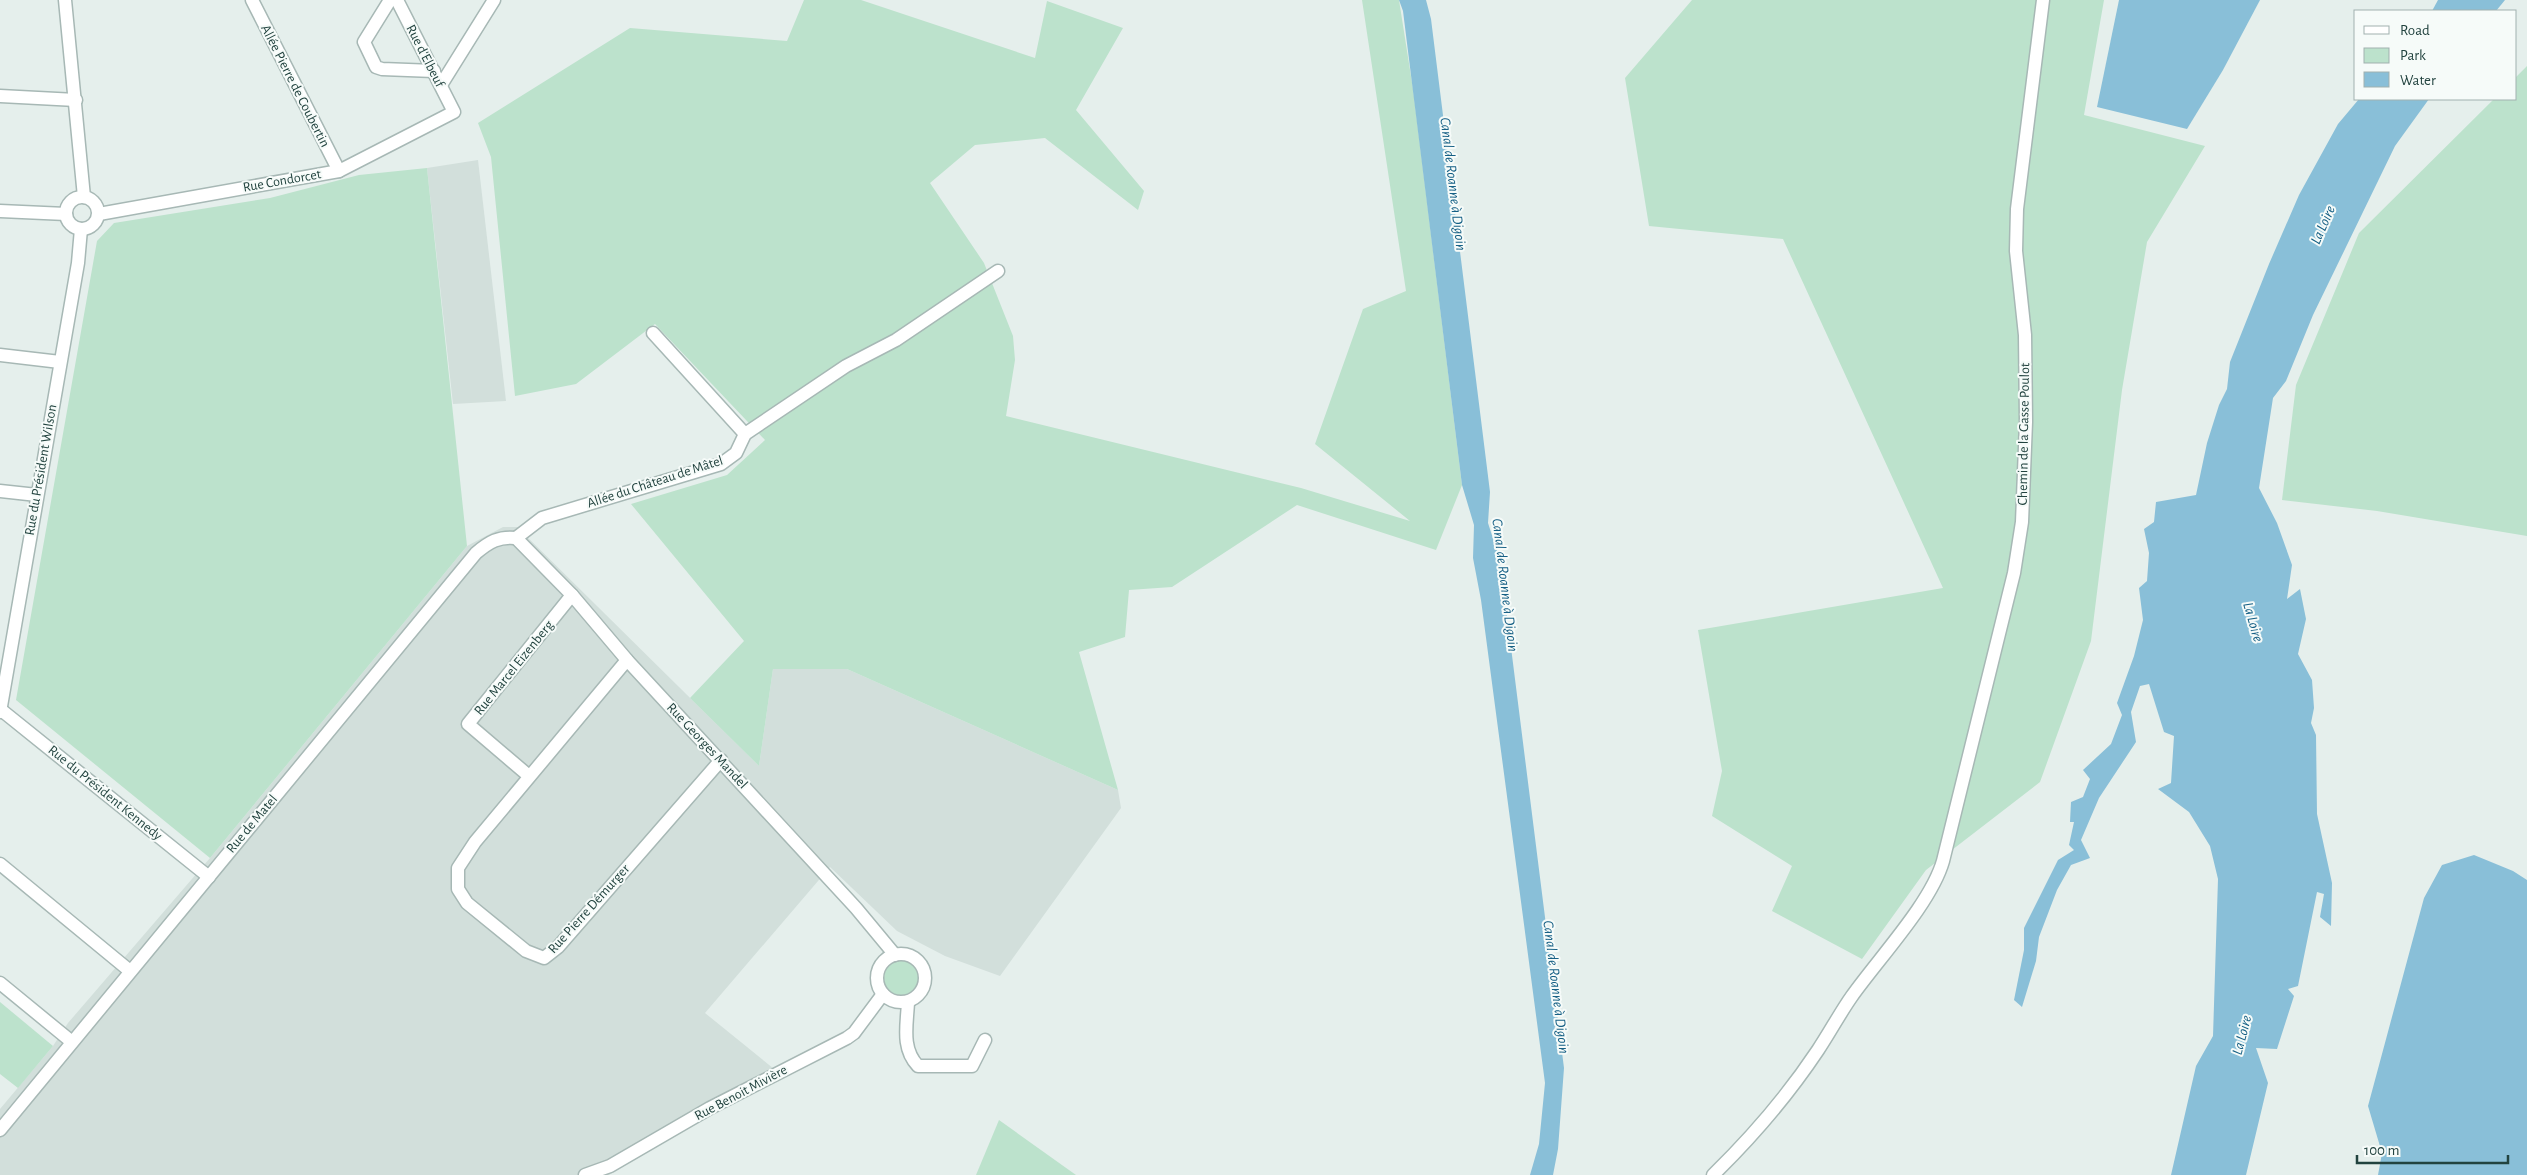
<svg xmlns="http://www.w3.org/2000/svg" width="2527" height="1175" font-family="'Alegreya Sans',sans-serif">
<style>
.built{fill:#d2dfdb}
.green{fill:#bce2cc}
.water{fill:#89bfd8}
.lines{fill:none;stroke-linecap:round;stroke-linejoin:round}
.street-casing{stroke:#a7b8b5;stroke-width:15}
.street{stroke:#fff;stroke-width:12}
.labels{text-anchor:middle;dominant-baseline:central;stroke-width:4;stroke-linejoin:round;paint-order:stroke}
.street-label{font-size:14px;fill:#22433f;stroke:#f6fbf9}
.water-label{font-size:15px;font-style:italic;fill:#166085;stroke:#f6fbf9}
</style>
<rect width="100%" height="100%" fill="#e5efec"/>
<g class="built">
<polygon points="478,160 506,401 453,404 427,168"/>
<polygon points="503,527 517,527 759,766 773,669 847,669 1118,790 1121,808 1000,976 945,956 897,931 830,867 705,1013 784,1077 694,1123 609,1175 0,1175 0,1109 53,1046 68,1023 210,858 467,546"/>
</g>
<g class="green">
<polygon points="804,0 861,0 1035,58 1047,1 1123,28 1076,110 1144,191 1138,210 1045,138 975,145 930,183 984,263 1013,336 1015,360 1006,416 1301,488 1410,521 1315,444 1363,309 1406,291 1362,0 1399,0 1413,89 1462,485 1436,550 1297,505 1172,587 1129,590 1125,637 1079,652 1118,790 847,669 773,669 759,766 690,698 744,641 631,504 727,475 765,440 655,324 576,384 515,396 491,157 478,123 630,28 787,41"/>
<polygon points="1692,0 2104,0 2084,115 2205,146 2147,242 2122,390 2091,641 2040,782 1926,870 1862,959 1772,911 1792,866 1712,816 1722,771 1698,630 1943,588 1783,239 1649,226 1625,78"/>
<polygon points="2527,66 2527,536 2377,511 2282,500 2296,385 2359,233 2494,99 2516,99 2516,77"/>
<polygon points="427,168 467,546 210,858 16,700 97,241 114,223 270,198 359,175"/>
<circle cx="902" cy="978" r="18"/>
<polygon points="0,1002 53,1046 18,1088 0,1074"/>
<polygon points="999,1120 1076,1175 976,1175"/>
</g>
<g class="water">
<polygon points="1399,0 1426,0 1431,19 1490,492 1488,523 1500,560 1564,1068 1558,1149 1553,1175 1530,1175 1539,1144 1545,1083 1481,600 1473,558 1474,525 1462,485 1403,11"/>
<polygon points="2119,0 2260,0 2223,70 2187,129 2097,107"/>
<polygon points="2438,0 2505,0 2496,11 2432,11"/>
<polygon points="2359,99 2429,99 2395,146 2313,315 2286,381 2273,398 2259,488 2277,523 2292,565 2287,599 2300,589 2306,619 2298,654 2312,680 2314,708 2311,723 2316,735 2317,814 2332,883 2331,926 2320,917 2324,894 2317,892 2298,986 2288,989 2294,996 2277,1049 2256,1048 2268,1083 2246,1175 2171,1175 2196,1066 2213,1036 2218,879 2210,846 2189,812 2158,789 2171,783 2174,736 2164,732 2149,684 2140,686 2131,712 2136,742 2099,798 2081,840 2090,858 2071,865 2057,890 2039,937 2036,961 2022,1007 2014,1000 2024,950 2024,928 2058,860 2074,850 2069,845 2074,822 2070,822 2071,802 2083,797 2090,779 2083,770 2111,744 2122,715 2117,703 2134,656 2143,620 2139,588 2147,581 2149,553 2144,529 2154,522 2156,502 2196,495 2207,443 2219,405 2227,389 2230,362 2269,264 2299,195 2338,124"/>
<polygon points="2474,855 2513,871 2527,880 2527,1175 2378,1175 2382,1153 2368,1106 2424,898 2442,865"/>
</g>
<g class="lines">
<defs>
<g id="street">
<polyline points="65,0 84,197"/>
<polyline points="252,0 339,171"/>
<polyline points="390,0 364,42 376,67 382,69 434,71"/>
<polyline points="441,85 494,0"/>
<polyline points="0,96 76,100"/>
<circle cx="82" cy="213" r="16"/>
<polyline points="0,211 66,214"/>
<polyline points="99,214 339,171 454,112 397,0"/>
<polyline points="653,333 745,434"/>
<polyline points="0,355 60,362"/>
<polyline points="0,491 37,495"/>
<polyline points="516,538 572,595 627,660 856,908 895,955"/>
<polyline points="516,538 542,518 721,464 736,453 745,434 846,366 896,340 998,271"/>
<polyline points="627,660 475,842 458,868 458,889 467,903 526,951 544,958 558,947 721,760"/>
<polyline points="0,709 209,877"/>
<polyline points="0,712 78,263 81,229"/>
<polyline points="529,776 468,724 572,595"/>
<polyline points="0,864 130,971"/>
<circle cx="901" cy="978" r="24"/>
<polyline points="0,983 72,1042"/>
<path d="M 908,1002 C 907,1025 901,1048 918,1066 L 972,1066 L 985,1040"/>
<path d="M 0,1130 L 476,553 C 489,542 499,536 516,538"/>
<polyline points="585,1175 610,1166 710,1108 847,1038 854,1033 883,994"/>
<path d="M 1713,1175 C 1752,1137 1788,1095 1818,1050 C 1830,1032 1840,1013 1852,996 C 1879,958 1931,903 1943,861 L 2014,573 L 2022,522 L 2026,422 L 2025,335 L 2016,251 L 2017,209 L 2043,0"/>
</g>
</defs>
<use href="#street" class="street-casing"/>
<use href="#street" class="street"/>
</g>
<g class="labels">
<g class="street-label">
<text transform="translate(425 56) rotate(63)">Rue d'Elbeuf</text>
<text transform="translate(295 86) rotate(63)">Allée Pierre de Coubertin</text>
<text transform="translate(282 181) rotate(-10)">Rue Condorcet</text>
<text transform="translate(2024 434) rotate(-89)">Chemin de la Gasse Poulot</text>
<text transform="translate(41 470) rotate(-80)">Rue du Président Wilson</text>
<text transform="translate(655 482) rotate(-18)">Allée du Château de Mâtel</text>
<text transform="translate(514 668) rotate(-51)">Rue Marcel Eizenberg</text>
<text transform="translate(707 746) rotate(47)">Rue Georges Mandel</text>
<text transform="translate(105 793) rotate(39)">Rue du Président Kennedy</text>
<text transform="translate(252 824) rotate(-50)">Rue de Matel</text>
<text transform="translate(589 909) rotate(-48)">Rue Pierre Démurger</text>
<text transform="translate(741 1093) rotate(-28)">Rue Benoit Mivière</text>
</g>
<g class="water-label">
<text transform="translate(1453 184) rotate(83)">Canal de Roanne à Digoin</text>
<text transform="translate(2323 225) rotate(-66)">La Loire</text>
<text transform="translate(1505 585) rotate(83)">Canal de Roanne à Digoin</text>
<text transform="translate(2253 622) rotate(74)">La Loire</text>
<text transform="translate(1556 987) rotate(83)">Canal de Roanne à Digoin</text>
<text transform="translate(2242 1035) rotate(-75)">La Loire</text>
</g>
</g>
<rect x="2354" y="10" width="162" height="90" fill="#f6fbf9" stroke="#a1b1af"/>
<rect x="2364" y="26" width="25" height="8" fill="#ffffff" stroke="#a1b1af"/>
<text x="2400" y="35" font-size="15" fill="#22433f">Road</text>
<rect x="2364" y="48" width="25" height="15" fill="#bce2cc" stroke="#a1b1af"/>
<text x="2400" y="60" font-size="15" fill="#22433f">Park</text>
<rect x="2364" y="72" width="25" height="15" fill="#89bfd8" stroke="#a1b1af"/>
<text x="2400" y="85" font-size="15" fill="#22433f">Water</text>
<path d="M2357 1155v8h151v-8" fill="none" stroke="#22433f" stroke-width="2.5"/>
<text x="2364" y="1155" font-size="15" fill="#22433f" stroke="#f6fbf9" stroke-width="4" paint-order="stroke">100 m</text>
</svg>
